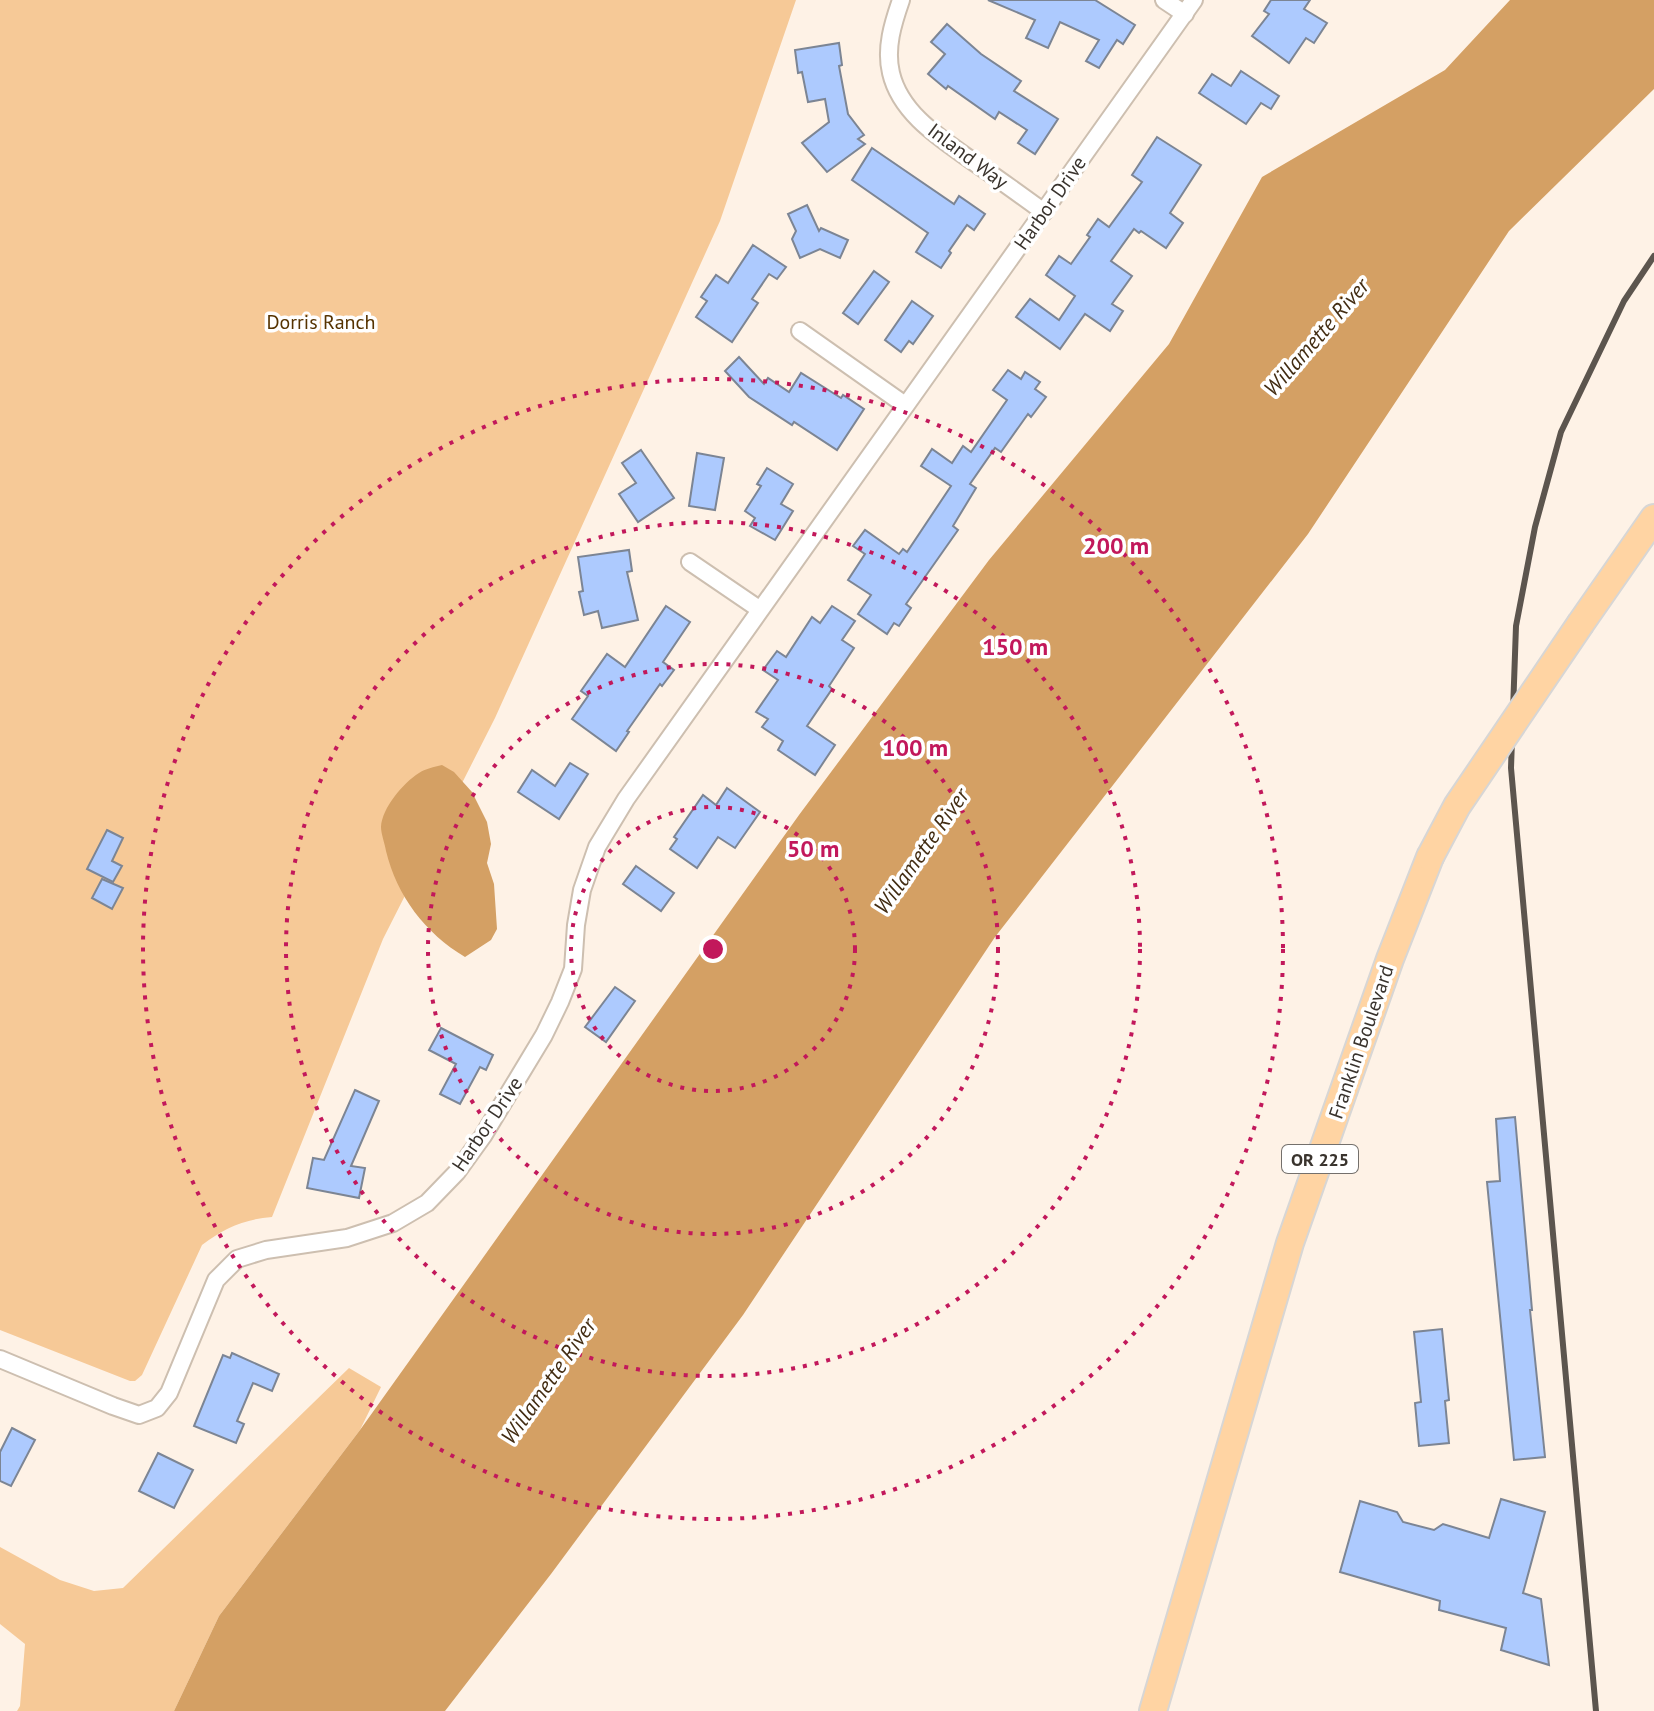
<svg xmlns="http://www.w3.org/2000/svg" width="1654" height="1711" font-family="'PT Sans',sans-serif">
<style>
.green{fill:#f6c997}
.water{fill:#d4a064}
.building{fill:#adcafe;stroke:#7c8594;stroke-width:2}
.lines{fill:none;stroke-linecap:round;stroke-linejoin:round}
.street-casing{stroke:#cdbfb0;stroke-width:20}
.primary-casing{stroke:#d7d6d5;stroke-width:30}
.street{stroke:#fff;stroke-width:16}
.primary{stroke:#ffd4a3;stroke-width:26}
.rail{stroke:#5c554e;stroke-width:6}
.primary-bridge-casing{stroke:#d7d6d5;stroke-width:30;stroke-linecap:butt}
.primary-bridge{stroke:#ffd4a3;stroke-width:26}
.ring{fill:none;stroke:#c2185b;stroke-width:4;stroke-dasharray:4 8}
.labels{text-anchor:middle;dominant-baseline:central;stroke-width:7;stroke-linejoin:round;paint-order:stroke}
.shield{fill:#fff;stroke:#74706c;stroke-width:2}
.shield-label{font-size:18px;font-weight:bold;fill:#39332d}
.street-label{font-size:20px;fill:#39332d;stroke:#fff}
.park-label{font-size:20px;fill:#563301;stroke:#fff}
.water-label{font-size:22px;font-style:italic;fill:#422c12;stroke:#fff}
.centre{fill:#c2185b;stroke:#fff;stroke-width:4}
.ring-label{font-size:24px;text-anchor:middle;font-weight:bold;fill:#c2185b;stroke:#fff;stroke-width:7;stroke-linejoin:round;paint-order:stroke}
</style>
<rect width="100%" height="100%" fill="#fef2e6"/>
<g class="green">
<path d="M 0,0 L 796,0 L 720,221 L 495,718 L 383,939 L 272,1217 C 245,1219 224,1228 202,1245 L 142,1375 L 135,1381 L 130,1381 L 0,1330 Z"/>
<polygon points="349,1368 381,1387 360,1430 219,1616 174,1711 17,1711 20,1706 25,1644 0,1624 0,1547 60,1580 94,1591 123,1588"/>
</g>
<g class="water">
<polygon points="1510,0 1654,0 1654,89 1509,231 1308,534 995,937 743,1315 551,1574 445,1711 174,1711 219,1616 360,1430 799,815 989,560 1169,344 1262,177 1445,70"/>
<path d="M 442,765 L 454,772 L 472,792 L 487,822 L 491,844 L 487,863 L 494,884 L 497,929 L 491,940 L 465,957 C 425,933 397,896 386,851 C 385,844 381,834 381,827 C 382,808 403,783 419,773 C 425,769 434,767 442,765 Z"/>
</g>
<g class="building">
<polygon points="988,0 1095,0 1135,25 1123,44 1117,40 1099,68 1086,61 1099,40 1060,22 1048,48 1026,38 1035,20"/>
<polygon points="1271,0 1310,0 1304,9 1327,23 1314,43 1306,38 1289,63 1252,36 1269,14 1264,11"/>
<polygon points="947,24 981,54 1021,81 1014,91 1058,119 1035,154 1018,143 1027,130 999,112 995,119 948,86 946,89 928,74 945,54 931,42"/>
<polygon points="839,43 842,65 839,66 848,114 864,135 858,139 865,144 827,172 802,143 829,122 825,99 808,102 802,72 798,73 795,50"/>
<polygon points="1241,71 1279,96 1271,109 1261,103 1246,124 1199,93 1212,74 1231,86"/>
<polygon points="1157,137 1201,165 1170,213 1183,223 1166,248 1141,231 1139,233 1134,229 1111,261 1132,276 1112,304 1123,311 1110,331 1085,314 1060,349 1016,317 1030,299 1059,320 1075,296 1046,275 1059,256 1071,264 1090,237 1087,235 1098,219 1109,227 1142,182 1132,175"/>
<polygon points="872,148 954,204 959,196 985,214 974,230 967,225 949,251 951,253 941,268 916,252 928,233 852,180"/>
<polygon points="807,205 819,231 821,228 848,240 840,258 820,249 800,258 792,239 796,231 788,214"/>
<polygon points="753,245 786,267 777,279 769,274 752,299 758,303 732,342 696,317 707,301 701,297 716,275 728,283"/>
<polygon points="874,271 889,282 858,324 843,313"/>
<polygon points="912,301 933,316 913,344 909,341 901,352 885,340"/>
<polygon points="739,357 764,384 768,378 789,392 801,373 841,398 843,395 864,409 837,450 794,422 792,425 749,397 725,371"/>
<polygon points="1008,370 1021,379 1025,372 1040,382 1035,389 1046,397 1031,417 1028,414 1001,452 995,448 970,484 976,488 953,526 958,530 906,604 911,608 899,626 894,623 887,634 858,614 871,595 848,580 865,554 853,546 865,530 899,554 903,549 907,552 951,486 921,466 932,449 952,463 963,446 971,452 1007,400 993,390"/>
<polygon points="641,450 674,498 638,522 619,494 636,483 622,463"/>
<polygon points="697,453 724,458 715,510 689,506"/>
<polygon points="767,468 793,484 781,504 793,511 775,540 750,526 755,518 745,511 761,486 757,484"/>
<polygon points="629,550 632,571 627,572 638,620 602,628 598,611 584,615 579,592 583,591 578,557"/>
<polygon points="666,606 690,622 663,662 674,670 662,686 660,684 627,731 629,732 616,751 572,719 588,696 581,691 607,654 625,667"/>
<polygon points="832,606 855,621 842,640 854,648 829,686 832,689 807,726 835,745 815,775 778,750 783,741 762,727 768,719 756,712 778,680 763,670 777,651 786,657 812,617 820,623"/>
<polygon points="570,763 588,774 559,819 518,792 532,770 555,786"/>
<polygon points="727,788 760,812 735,848 718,837 697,868 670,849 677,839 674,837 703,795 716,805"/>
<polygon points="107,830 123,838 112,861 122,866 113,882 87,869"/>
<polygon points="636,866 674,893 661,911 623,884"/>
<polygon points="102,879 123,888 112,909 92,898"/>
<polygon points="615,987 635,1001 606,1042 585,1027"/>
<polygon points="441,1028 493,1055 486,1070 480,1067 460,1104 440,1094 456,1064 429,1050"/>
<polygon points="355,1090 379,1101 351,1166 365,1168 359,1198 307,1188 313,1158 324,1160"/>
<polygon points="1515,1117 1532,1310 1530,1310 1545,1457 1514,1460 1487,1182 1500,1181 1496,1119"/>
<polygon points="1442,1329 1449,1400 1445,1401 1449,1443 1419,1446 1415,1403 1421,1402 1414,1332"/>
<polygon points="232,1353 279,1374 272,1391 253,1383 237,1421 244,1424 236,1443 194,1426 223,1355 230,1358"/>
<polygon points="12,1428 35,1440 11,1486 0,1481 0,1452"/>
<polygon points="158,1453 193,1470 174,1508 139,1491"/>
<polygon points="1501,1499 1545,1512 1523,1593 1541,1599 1549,1665 1501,1650 1506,1628 1439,1610 1440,1601 1340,1572 1360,1501 1397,1512 1403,1522 1434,1530 1443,1524 1489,1538"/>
</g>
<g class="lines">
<defs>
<g id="street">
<path d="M 901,0 C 893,23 885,48 891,73 C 901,116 945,141 978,165 C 1000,180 1022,196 1044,212"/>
<polyline points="1164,0 1185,14"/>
<polyline points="800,331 905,405"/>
<polyline points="690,562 759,609"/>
<polyline points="0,1359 113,1406 139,1415 157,1408 169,1393 216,1280 237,1259 266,1250 347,1238 393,1223 427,1203 457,1172 483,1136 544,1035 560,1002 573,969 576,925 582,890 597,847 626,799 1194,0"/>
</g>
<g id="primary">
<polyline points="1581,623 1654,518"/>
<polyline points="1153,1711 1290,1243 1390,959 1430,857"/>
</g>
</defs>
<use href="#street" class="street-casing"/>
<use href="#primary" class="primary-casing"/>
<use href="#street" class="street"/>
<use href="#primary" class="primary"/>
<polyline class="rail" points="1596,1711 1511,768 1516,626 1535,527 1561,432 1624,301 1654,256"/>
<defs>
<polyline id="primary-bridge" points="1430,857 1457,806 1581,623"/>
</defs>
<use href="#primary-bridge" class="primary-bridge-casing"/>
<use href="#primary-bridge" class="primary-bridge"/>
</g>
<g class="ring">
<circle cx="713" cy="949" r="142"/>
<circle cx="713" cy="949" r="285"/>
<circle cx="713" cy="949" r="427"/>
<circle cx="713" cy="949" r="570"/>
</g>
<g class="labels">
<rect class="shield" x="1282" y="1145" width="76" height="28" rx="6"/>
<g class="shield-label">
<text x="1320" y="1159">OR 225</text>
</g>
<g class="street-label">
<text transform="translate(968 156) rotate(37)">Inland Way</text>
<text transform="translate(1050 203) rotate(-55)">Harbor Drive</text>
<text transform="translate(1361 1042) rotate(-71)">Franklin Boulevard</text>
<text transform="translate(487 1124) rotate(-56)">Harbor Drive</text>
</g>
<g class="park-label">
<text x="321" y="322">Dorris Ranch</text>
</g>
<g class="water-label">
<text transform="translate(1316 337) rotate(-49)">Willamette River</text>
<text transform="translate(921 851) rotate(-55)">Willamette River</text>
<text transform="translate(548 1381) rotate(-55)">Willamette River</text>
</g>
</g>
<circle cx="713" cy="949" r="12" class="centre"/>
<g class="ring-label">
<text x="1116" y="554">200 m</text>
<text x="1015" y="655">150 m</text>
<text x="915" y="756">100 m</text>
<text x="813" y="857">50 m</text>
</g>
</svg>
